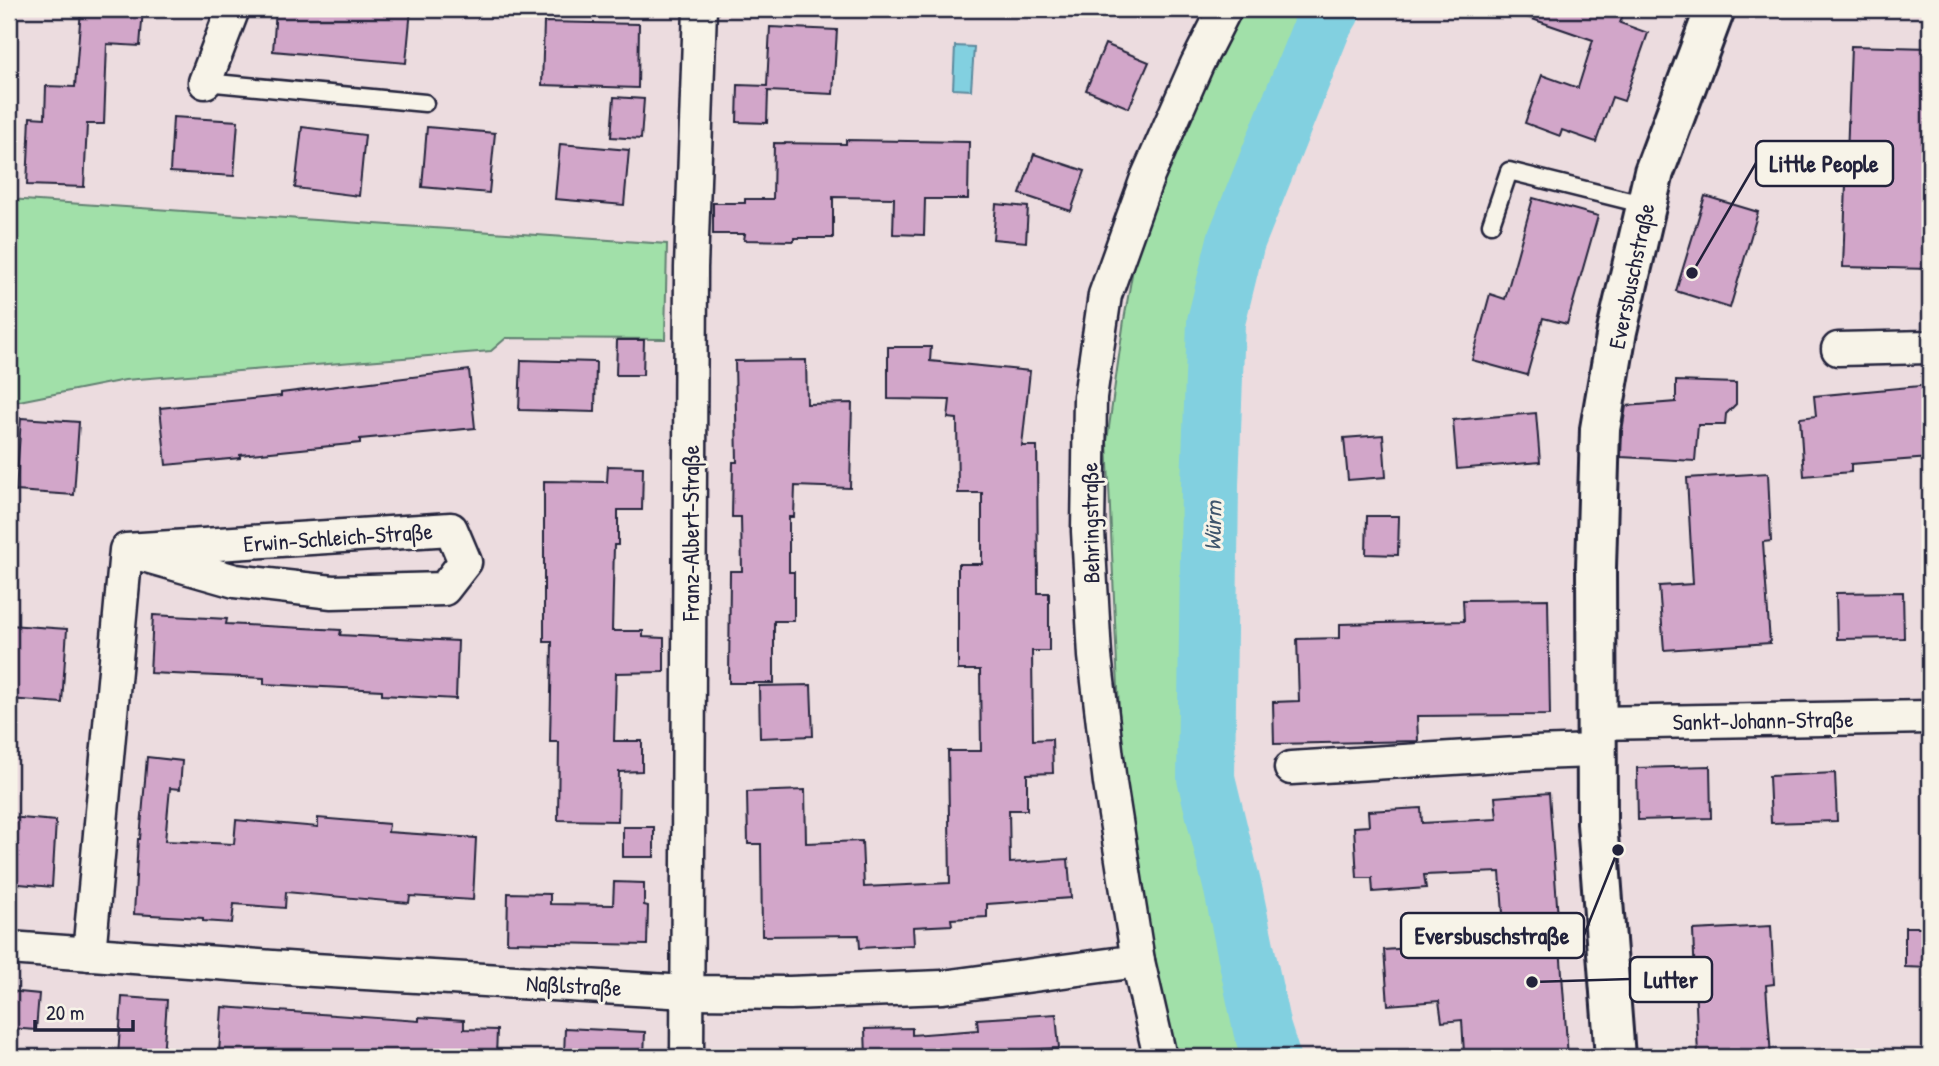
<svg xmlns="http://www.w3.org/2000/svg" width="1939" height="1066" font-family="'Patrick Hand',sans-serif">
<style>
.green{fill:#a1e0a9;stroke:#628172;stroke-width:2}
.water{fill:#82d0e0;stroke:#5c8a9e;stroke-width:2}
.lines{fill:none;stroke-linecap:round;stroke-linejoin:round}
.river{stroke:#82d0e0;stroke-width:58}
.building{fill:#d2a6c9;stroke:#22223b;stroke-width:2}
.service-casing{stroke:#22223b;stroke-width:21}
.minor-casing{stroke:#22223b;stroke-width:37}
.secondary-casing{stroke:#22223b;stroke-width:44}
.service{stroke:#f7f3e8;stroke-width:16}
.minor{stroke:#f7f3e8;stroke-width:32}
.secondary{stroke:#f7f3e8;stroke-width:38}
.labels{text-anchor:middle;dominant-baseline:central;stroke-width:6;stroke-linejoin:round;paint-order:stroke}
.street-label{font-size:23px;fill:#22223b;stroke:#f7f3e8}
.water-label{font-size:24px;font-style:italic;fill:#3f566d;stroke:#f7f3e8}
.leader{fill:none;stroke:#22223b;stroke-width:2.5}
.callout-dot{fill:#22223b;stroke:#f7f3e8;stroke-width:2.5}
.callout{fill:#f7f3e8;stroke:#22223b;stroke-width:2.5}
.callout-label{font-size:24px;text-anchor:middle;font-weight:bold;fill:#22223b}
</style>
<rect width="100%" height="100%" fill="#ecdcdf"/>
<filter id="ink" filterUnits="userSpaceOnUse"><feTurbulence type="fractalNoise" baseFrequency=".0143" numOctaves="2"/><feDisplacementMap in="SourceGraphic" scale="14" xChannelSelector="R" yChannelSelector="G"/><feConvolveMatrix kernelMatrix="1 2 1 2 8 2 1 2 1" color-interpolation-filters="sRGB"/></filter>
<g filter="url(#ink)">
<g class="green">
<polygon points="1241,9 1314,9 1295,46 1215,245 1190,371 1195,488 1180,744 1187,791 1223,909 1248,1057 1163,1057 1152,943 1133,850 1121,756 1107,441 1124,320 1144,206"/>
<polygon points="9,199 667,244 665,339 506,338 491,351 125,380 9,403"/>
</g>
<polygon class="water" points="955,46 974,47 971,90 953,89"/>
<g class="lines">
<polyline class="river" points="1271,1057 1262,1029 1233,889 1206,778 1210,485 1216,322 1236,241 1323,24 1332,9"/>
</g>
<g class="building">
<polygon points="81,9 143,9 140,46 107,44 104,124 87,124 84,187 27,185 30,117 45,118 46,86 75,87"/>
<polygon points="276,9 411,9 406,63 273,51"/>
<polygon points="1516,9 1625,9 1620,23 1648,33 1624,101 1612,97 1596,142 1562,130 1560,136 1525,123 1542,75 1578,88 1593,40 1515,13"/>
<polygon points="544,22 639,24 638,88 542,85"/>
<polygon points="770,27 837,30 833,94 768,91 767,123 737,122 738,85 767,86"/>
<polygon points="1105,44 1149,62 1129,108 1086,90"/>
<polygon points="1851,46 1930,48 1930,269 1843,267"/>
<polygon points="614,97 644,99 641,139 611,137"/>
<polygon points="173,117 238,121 234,176 170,172"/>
<polygon points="302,127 365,135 359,196 295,188"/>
<polygon points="427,127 495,133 489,193 422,187"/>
<polygon points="846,140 969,142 968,199 925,199 924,235 893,234 894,198 833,197 833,238 794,238 794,241 744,240 745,234 713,234 713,203 745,203 745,199 773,199 774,143 846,144"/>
<polygon points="560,144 629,150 624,205 555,199"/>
<polygon points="1034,154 1085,171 1071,211 1020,194"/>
<polygon points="1705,196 1758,212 1730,308 1676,291"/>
<polygon points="1533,198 1598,216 1567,324 1543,318 1527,375 1472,360 1490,294 1505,299"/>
<polygon points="996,204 1028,207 1026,242 993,239"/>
<polygon points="617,340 644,340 643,375 616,375"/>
<polygon points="888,347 931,347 930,361 1030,371 1022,446 1037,446 1038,593 1049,593 1049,651 1032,651 1033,740 1052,739 1053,773 1027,774 1027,810 1009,810 1010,863 1068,859 1071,898 987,904 987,917 951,919 952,925 913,927 914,945 860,948 859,935 762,936 761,844 748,844 747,792 805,790 806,843 862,841 864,887 950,883 948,751 981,751 980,670 958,670 958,564 982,564 982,493 958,493 957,419 948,418 950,400 888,399"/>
<polygon points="521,360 596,362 595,412 519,410"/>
<polygon points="806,360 807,404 852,403 850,488 795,486 794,517 789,517 789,572 794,572 794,621 774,621 774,683 729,683 730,571 742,571 741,517 732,517 733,462 737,462 735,361"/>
<polygon points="469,370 475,428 360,439 360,443 240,455 240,458 166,465 160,408 281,396 281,393"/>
<polygon points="1676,381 1736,383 1736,404 1726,414 1725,425 1698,425 1695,461 1621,457 1622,431 1626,406 1676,402"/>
<polygon points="1930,385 1930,458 1851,464 1851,472 1804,476 1800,418 1816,416 1814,396"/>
<polygon points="1536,413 1540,462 1457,469 1453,420"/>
<polygon points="21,418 79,422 74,495 16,491"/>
<polygon points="1383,435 1386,477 1348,480 1344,438"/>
<polygon points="608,466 643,467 642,510 618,510 618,545 614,545 612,631 643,631 643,637 664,638 664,672 616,673 614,741 642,741 642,771 619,772 618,821 558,820 559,742 550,742 552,642 544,642 544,481 607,482"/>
<polygon points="1768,473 1771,541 1763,542 1770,643 1664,650 1659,586 1693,584 1687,478"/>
<polygon points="1367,516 1399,516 1398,555 1366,554"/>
<polygon points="1903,592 1904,638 1837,639 1836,593"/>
<polygon points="1548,599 1550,715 1417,716 1418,741 1274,744 1273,702 1299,701 1297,639 1340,638 1340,624 1464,621 1463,600"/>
<polygon points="153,615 227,619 226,624 341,630 340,635 458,641 456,699 382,695 382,690 264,684 264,678 150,673"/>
<polygon points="9,625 67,629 62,703 9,699"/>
<polygon points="811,685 813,736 760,738 759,686"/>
<polygon points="147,757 182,761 180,789 170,788 165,841 234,844 236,820 318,827 318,818 389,824 388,832 476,838 473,900 410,896 409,903 286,892 285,908 234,904 232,923 203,921 203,918 134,914 138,839 140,839"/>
<polygon points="1710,766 1711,818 1638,820 1637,768"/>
<polygon points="1835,773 1837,821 1771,823 1769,776"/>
<polygon points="1549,793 1568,1057 1471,1057 1471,1053 1464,1053 1462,1020 1442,1022 1439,1001 1388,1005 1384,950 1505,941 1500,872 1424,875 1426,888 1373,892 1372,878 1357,878 1354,827 1369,826 1368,811 1421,808 1422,823 1497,819 1495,797"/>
<polygon points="9,817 56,821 52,887 9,883"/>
<rect x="623" y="827" width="31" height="30"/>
<polygon points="614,882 644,883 644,905 648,906 647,945 507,942 508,893 550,894 550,904 613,905"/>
<polygon points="1771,926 1774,984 1766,985 1771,1057 1698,1057 1693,930"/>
<polygon points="1905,927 1930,927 1930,968 1905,967"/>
<polygon points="9,991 39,994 36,1030 9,1028"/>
<polygon points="122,997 167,1000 163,1057 118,1057"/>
<polygon points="222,1007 419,1021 419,1017 464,1020 464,1029 497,1030 496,1057 275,1057 219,1053"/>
<polygon points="1056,1014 1059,1048 1023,1050 1024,1057 866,1057 865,1029 912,1028 912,1035 978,1030 977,1019"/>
<polygon points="565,1028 645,1032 644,1057 564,1057"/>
</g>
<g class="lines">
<defs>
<g id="service">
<polyline points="205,82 425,103"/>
<polyline points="1491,224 1509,171 1646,205"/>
</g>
<g id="minor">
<polyline points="205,82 233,9"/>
<polyline points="1838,349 1930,347"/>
<polyline points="1596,723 1930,717"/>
<polyline points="1291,768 1533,753 1596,751"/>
<polyline points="9,948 314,970 687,992 790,993 943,987 1138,961"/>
<polyline points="89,954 126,550 235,581 332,592 444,589 465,562 451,529 126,550"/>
<polyline points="687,1057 691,268 700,9"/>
<polyline points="1160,1057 1138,961 1110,783 1095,656 1088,531 1090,397 1105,295 1147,178 1197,64 1225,9"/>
</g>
<polyline id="secondary" points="1615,1057 1597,823 1596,568 1600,429 1617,331 1654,172 1715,9"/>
</defs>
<use href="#service" class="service-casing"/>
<use href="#minor" class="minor-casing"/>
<use href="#secondary" class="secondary-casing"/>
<use href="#service" class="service"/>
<use href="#minor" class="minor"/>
<use href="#secondary" class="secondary"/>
</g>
</g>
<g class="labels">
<g class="street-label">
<text transform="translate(1631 276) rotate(-78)">Eversbuschstraße</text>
<text transform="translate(1090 523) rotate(-91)">Behringstraße</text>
<text transform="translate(690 533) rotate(-90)">Franz-Albert-Straße</text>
<text transform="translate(338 537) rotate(-4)">Erwin-Schleich-Straße</text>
<text transform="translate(1763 720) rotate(-1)">Sankt-Johann-Straße</text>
<text transform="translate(574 985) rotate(3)">Naßlstraße</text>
</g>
<g class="water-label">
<text transform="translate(1212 526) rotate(-89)">Würm</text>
</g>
</g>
<path class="leader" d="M1692 273L1756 163M1618 850L1584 935M1532 982L1630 979"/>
<g class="callout-dot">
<circle cx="1692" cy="273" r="7"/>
<circle cx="1618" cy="850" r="7"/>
<circle cx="1532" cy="982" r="7"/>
</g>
<g class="callout">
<rect x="1756" y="141" width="137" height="45" rx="7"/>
<rect x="1401" y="913" width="183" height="45" rx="7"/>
<rect x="1630" y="957" width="82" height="45" rx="7"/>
</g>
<g class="callout-label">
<text x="1824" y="172">Little People</text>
<text x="1492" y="944">Eversbuschstraße</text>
<text x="1671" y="988">Lutter</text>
</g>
<rect width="1939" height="1066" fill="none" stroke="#f7f3e8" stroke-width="35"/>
<rect x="18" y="18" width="1904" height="1031" fill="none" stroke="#22223b" stroke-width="2.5" filter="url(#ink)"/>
<path d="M35 1020v10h98v-10" fill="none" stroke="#22223b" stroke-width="3.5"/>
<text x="46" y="1020" font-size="21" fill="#22223b" stroke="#f7f3e8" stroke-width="5" paint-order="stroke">20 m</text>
</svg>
